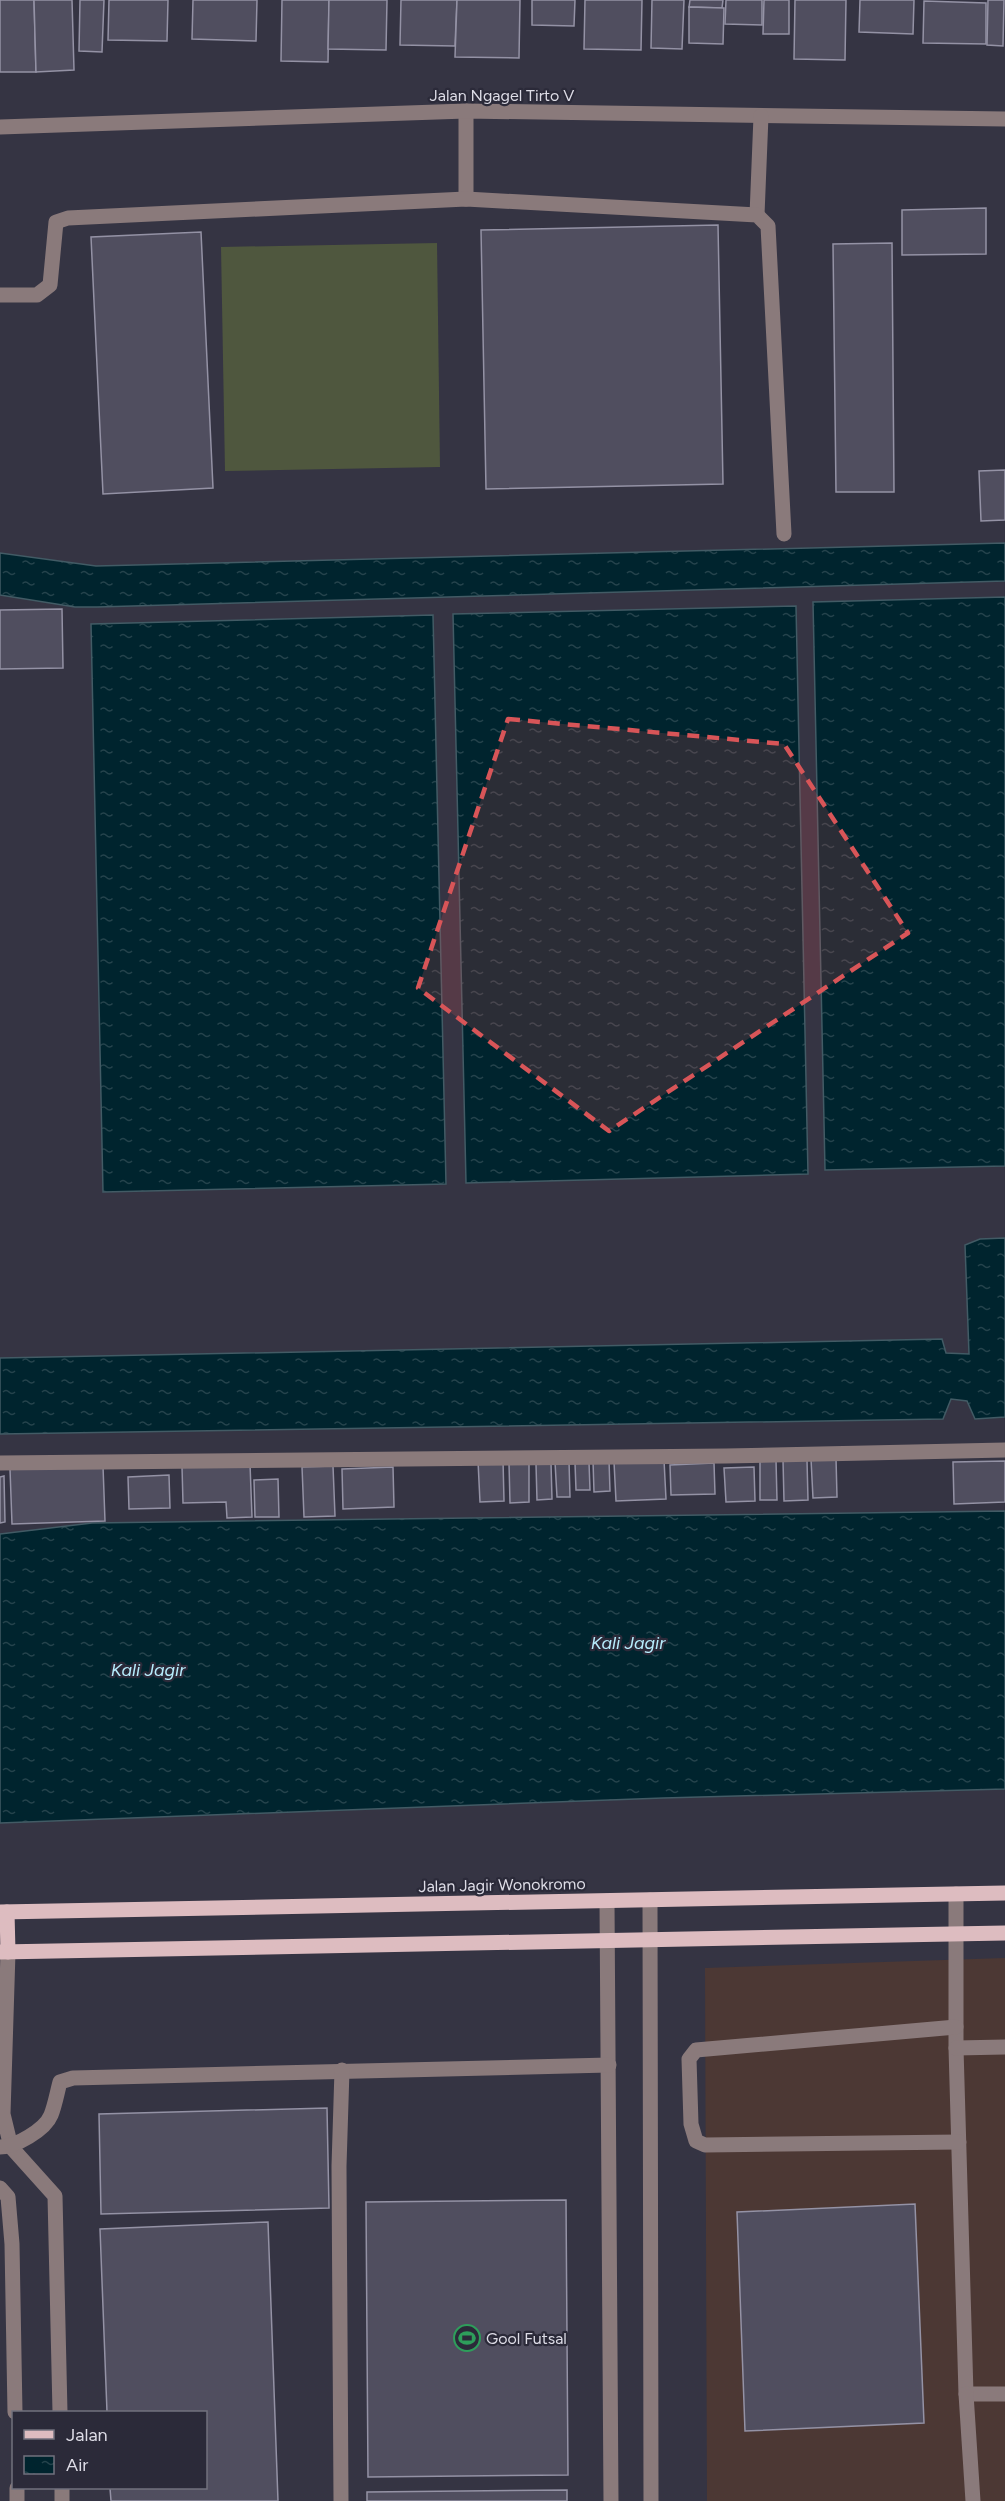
<svg xmlns="http://www.w3.org/2000/svg" width="1005" height="2501" font-family="Figtree,sans-serif">
<style>
.commercial{fill:#4c3834}
.pitch{fill:#4f573e}
.water{fill:url(#water-ripples);stroke:#425b65;stroke-width:1.5}
.building{fill:#504e5f;stroke:#9492a5;stroke-width:1.5}
.lines{fill:none;stroke-linecap:round;stroke-linejoin:round}
.minor{stroke:#8a7a7b;stroke-width:15}
.major{stroke:#ddbcc0;stroke-width:15}
.marked{fill:#d85558;fill-opacity:0.2;stroke:#d85558;stroke-width:4.5;stroke-dasharray:12 8;stroke-linejoin:round}
.labels{text-anchor:middle;dominant-baseline:central;stroke-width:4.5;stroke-linejoin:round;paint-order:stroke}
.street-label{font-size:16px;fill:#dddce6;stroke:#2b2a39}
.poi-label{font-size:16px;fill:#dddce6;stroke:#2b2a39;text-anchor:start}
.water-label{font-size:18px;font-style:italic;fill:#b7edfd;stroke:#2b2a39}
</style>
<defs>
<pattern id="water-ripples" width="26" height="14" patternUnits="userSpaceOnUse" patternTransform="scale(1.5)"><rect width="26" height="14" fill="#00242e"/><path d="M2 4q2-2 4 0t4 0M15 11q2-2 4 0t4 0" fill="none" stroke="#25434c"/></pattern>
</defs>
<rect width="100%" height="100%" fill="#353443"/>
<polygon class="commercial" points="1005,1958 1005,2501 707,2501 705,1968"/>
<polygon class="pitch" points="437,243 440,467 225,471 221,247"/>
<g class="water">
<polygon points="1005,543 1005,581 97,607 75,607 0,595 0,553 96,566"/>
<polygon points="1005,597 1005,1166 825,1170 813,602"/>
<polygon points="796,606 808,1174 466,1183 453,614"/>
<polygon points="433,615 446,1184 103,1192 91,624"/>
<polygon points="1005,1238 1005,1417 975,1419 967,1401 951,1399 943,1419 0,1434 0,1358 942,1339 946,1353 969,1354 965,1245 980,1239"/>
<polygon points="1005,1511 1005,1789 663,1798 0,1823 0,1534 92,1523"/>
</g>
<g class="building">
<polygon points="0,0 34,0 36,72 0,72"/>
<polygon points="34,0 72,0 74,70 36,72"/>
<polygon points="80,0 104,0 102,52 79,51"/>
<polygon points="109,0 168,0 167,41 108,40"/>
<polygon points="193,0 257,0 256,41 192,39"/>
<polygon points="282,0 329,0 328,62 281,61"/>
<polygon points="329,0 387,0 386,50 328,49"/>
<polygon points="401,0 457,0 455,46 400,45"/>
<polygon points="457,0 520,0 519,58 455,57"/>
<polygon points="532,0 575,0 574,26 532,25"/>
<polygon points="585,0 642,0 641,50 584,49"/>
<polygon points="652,0 684,0 682,49 651,48"/>
<polygon points="690,0 723,0 722,8 689,7"/>
<polygon points="726,0 762,0 762,25 725,24"/>
<polygon points="764,0 789,0 789,34 763,34"/>
<polygon points="795,0 846,0 845,60 794,59"/>
<polygon points="860,0 914,0 913,34 859,32"/>
<polygon points="988,0 1004,0 1003,46 987,45"/>
<polygon points="924,1 986,3 986,44 923,43"/>
<polygon points="689,7 724,8 723,44 689,43"/>
<polygon points="986,208 986,254 902,255 902,210"/>
<polygon points="718,225 723,484 486,489 481,230"/>
<polygon points="201,232 213,488 103,494 91,237"/>
<polygon points="892,243 894,492 836,492 833,244"/>
<polygon points="1005,470 1005,520 981,521 979,471"/>
<polygon points="62,609 63,668 0,669 0,610"/>
<polygon points="836,1458 837,1497 813,1498 811,1459"/>
<polygon points="503,1460 504,1501 480,1502 478,1461"/>
<polygon points="609,1460 610,1491 594,1492 593,1461"/>
<polygon points="664,1460 666,1499 616,1501 614,1462"/>
<polygon points="776,1460 777,1500 760,1500 760,1461"/>
<polygon points="783,1460 807,1460 808,1500 784,1501"/>
<polygon points="569,1461 570,1497 557,1497 555,1462"/>
<polygon points="1005,1461 1005,1502 954,1504 953,1462"/>
<polygon points="589,1462 590,1490 576,1490 575,1463"/>
<polygon points="509,1463 529,1463 529,1502 510,1503"/>
<polygon points="551,1463 552,1499 537,1500 536,1464"/>
<polygon points="714,1463 715,1494 671,1495 670,1465"/>
<polygon points="250,1464 252,1517 227,1518 226,1502 183,1503 182,1467"/>
<polygon points="103,1466 105,1521 12,1524 10,1469"/>
<polygon points="333,1466 335,1516 304,1517 302,1467"/>
<polygon points="393,1467 394,1507 343,1509 342,1469"/>
<polygon points="754,1467 755,1501 726,1502 724,1468"/>
<polygon points="169,1475 170,1508 129,1509 128,1477"/>
<polygon points="4,1476 5,1522 0,1523 0,1477"/>
<polygon points="278,1479 279,1517 255,1517 254,1480"/>
<polygon points="327,2108 329,2208 101,2214 99,2114"/>
<polygon points="566,2200 568,2475 368,2477 366,2202"/>
<polygon points="915,2204 924,2423 745,2431 737,2212"/>
<polygon points="268,2222 278,2501 111,2501 110,2488 206,2488 206,2412 107,2412 100,2229"/>
<polygon points="567,2490 567,2501 367,2501 367,2492"/>
</g>
<g class="lines">
<g class="minor">
<polyline points="466,111 466,199"/>
<polyline points="0,127 466,111 1005,119"/>
<polyline points="757,215 761,116"/>
<polyline points="0,295 37,295 50,285 56,222 68,218 466,199 757,215 768,226 784,534"/>
<polyline points="0,1463 726,1456 1005,1450"/>
<polyline points="956,1894 956,2048 966,2394 1005,2394"/>
<polyline points="650,1900 651,2501"/>
<polyline points="607,1901 611,2501"/>
<polyline points="8,1952 3,2114 11,2147 55,2196 60,2412"/>
<polyline points="956,2027 696,2050 689,2059 691,2124 696,2141 705,2145 959,2142"/>
<polyline points="956,2048 1005,2047"/>
<path d="M 0,2147 C 15,2147 45,2130 51,2115 C 55,2105 57,2093 60,2082 L 73,2078 L 609,2065"/>
<polyline points="0,2188 8,2197 12,2244 15,2412"/>
<polyline points="966,2394 973,2501"/>
<polyline points="17,2488 17,2501"/>
<polyline points="62,2488 62,2501"/>
<polyline points="341,2501 339,2166 342,2070"/>
</g>
<g class="major">
<polyline points="0,1912 1005,1893"/>
<polyline points="7,1912 8,1952"/>
<polyline points="0,1952 1005,1933"/>
</g>
</g>
<path class="marked" d="M 508,719 L 784,744 L 908,933 L 609,1131 L 418,988 Z"/>
<defs>
<symbol id="stadium-ring" viewBox="-11 -11 22 22"><circle r="9.5" fill="#2b2a39" stroke="#2e9e5b" stroke-width="1.5"/><path d="M0-5a6.5 5 0 1 0 0 10a6.5 5 0 1 0 0-10ZM-3.5-1.8h7v3.6h-7Z" fill="#2e9e5b"/></symbol>
</defs>
<g fill-rule="evenodd">
<use href="#stadium-ring" x="452" y="2323" width="30" height="30"/>
</g>
<g class="labels">
<g class="street-label">
<text x="502" y="95">Jalan Ngagel Tirto V</text>
<text transform="translate(502 1885) rotate(-1)">Jalan Jagir Wonokromo</text>
</g>
<g class="poi-label">
<text x="486" y="2338">Gool Futsal</text>
</g>
<g class="water-label">
<text x="628" y="1643">Kali Jagir</text>
<text x="148" y="1670">Kali Jagir</text>
</g>
</g>
<rect x="12" y="2411" width="195" height="78" fill="#2b2a39" stroke="#72717e" stroke-width="1.5"/>
<rect x="24" y="2430" width="30" height="9" fill="#ddbcc0" stroke="#72717e" stroke-width="1.5"/>
<text x="66" y="2441" font-size="18" fill="#dddce6">Jalan</text>
<rect x="24" y="2456" width="30" height="18" fill="url(#water-ripples)" stroke="#72717e" stroke-width="1.5"/>
<text x="66" y="2471" font-size="18" fill="#dddce6">Air</text>
</svg>
